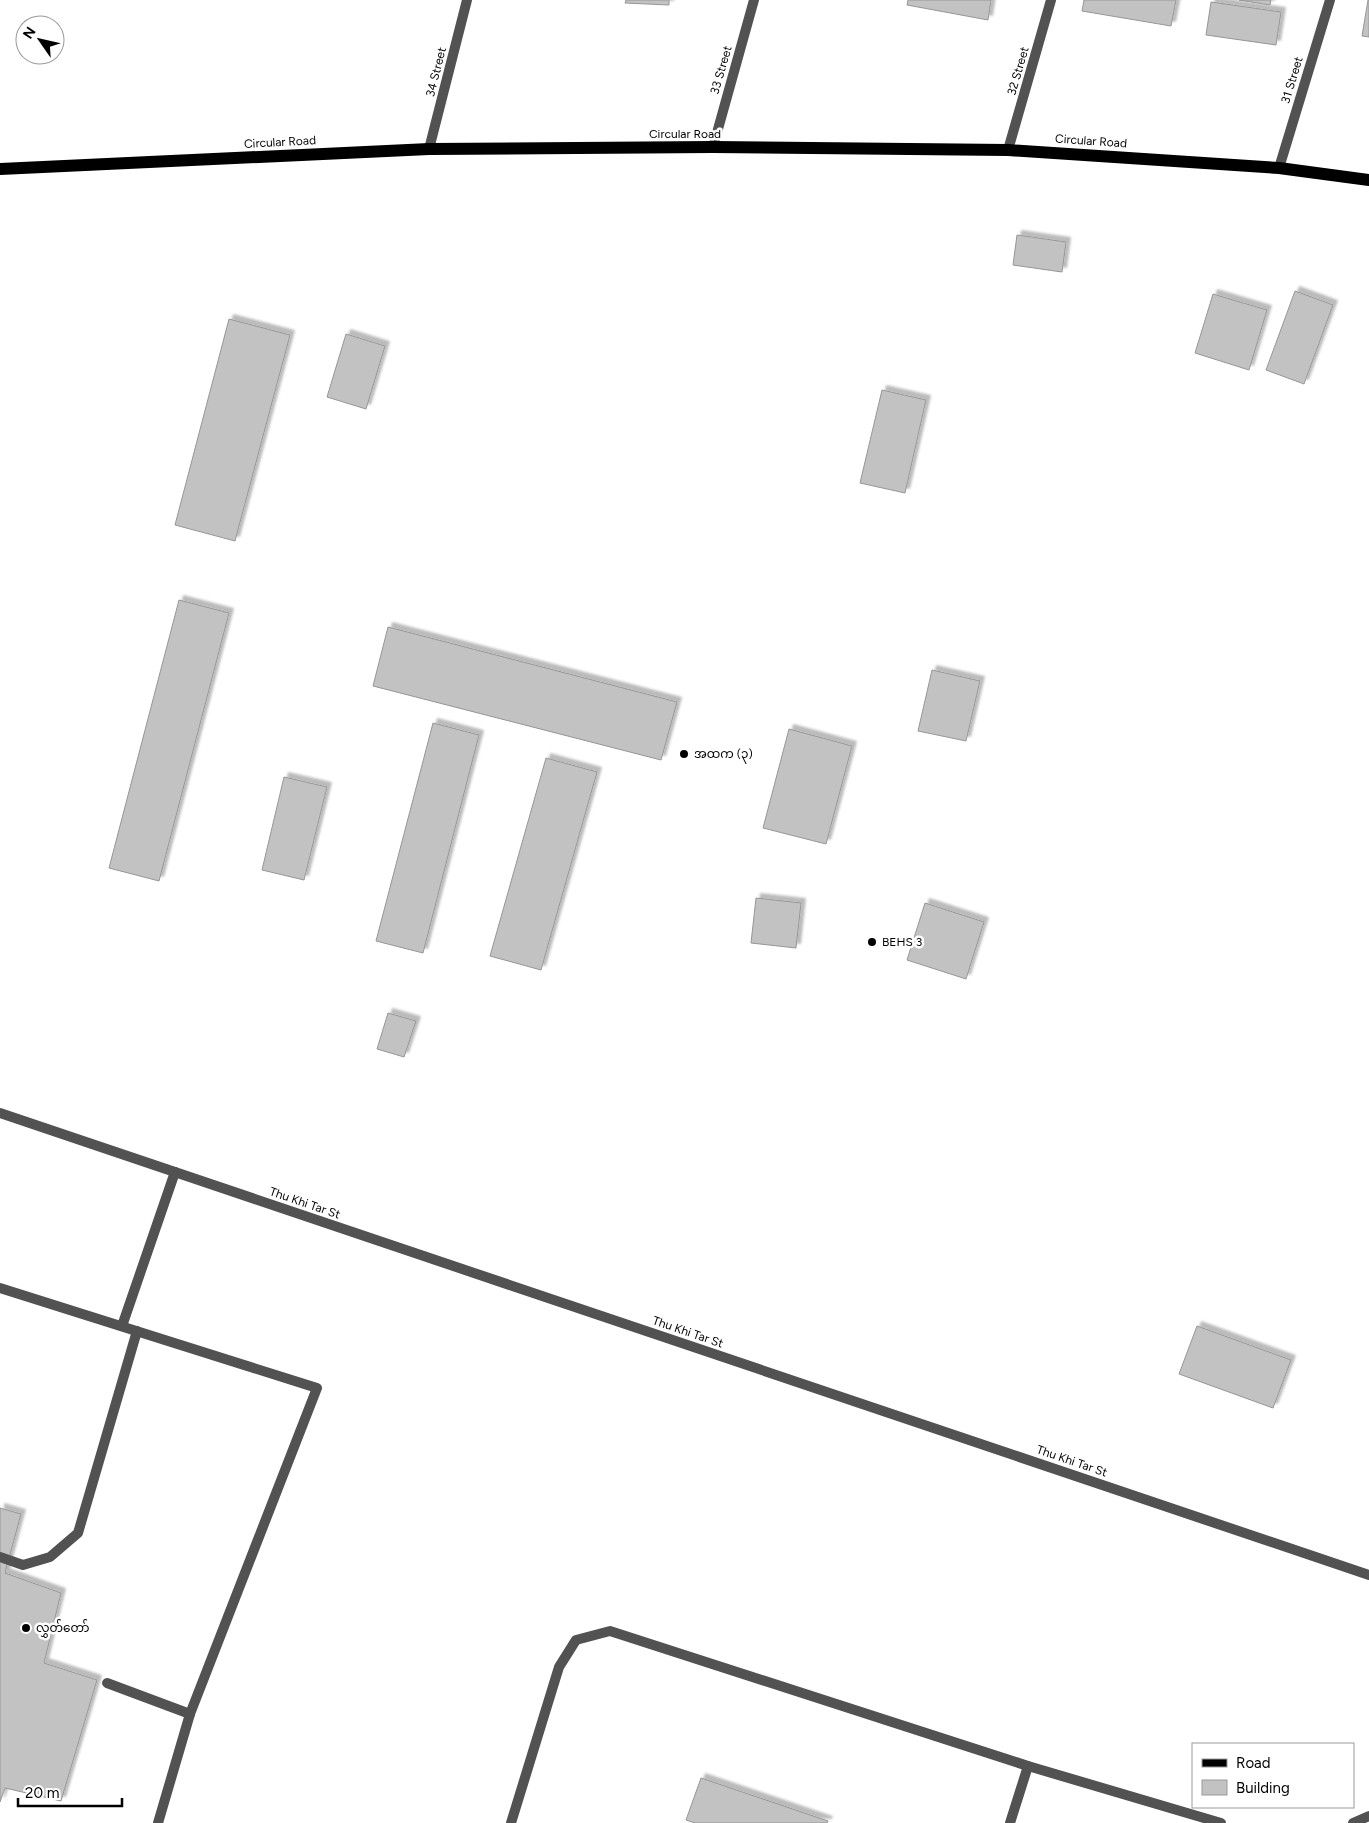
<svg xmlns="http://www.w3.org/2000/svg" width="1369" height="1823" font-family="Figtree,'Noto Sans Myanmar',sans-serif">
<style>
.building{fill:#c2c2c2;stroke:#969696;filter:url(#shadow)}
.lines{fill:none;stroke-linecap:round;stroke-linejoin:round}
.service{stroke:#525252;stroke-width:10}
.minor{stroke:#525252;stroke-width:10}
.tertiary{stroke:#525252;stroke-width:10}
.primary{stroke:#000;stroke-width:12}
.poi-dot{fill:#000;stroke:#fff;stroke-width:2}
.labels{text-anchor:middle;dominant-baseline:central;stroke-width:5;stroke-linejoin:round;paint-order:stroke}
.street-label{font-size:12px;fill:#000;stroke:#fff}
.poi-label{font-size:12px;fill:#000;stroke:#fff;text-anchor:start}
</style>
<defs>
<filter id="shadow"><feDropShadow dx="4.5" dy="-4.5" stdDeviation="1" flood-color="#0004"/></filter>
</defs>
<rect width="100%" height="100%" fill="#fff"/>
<g class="building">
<polygon points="626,0 669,0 669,5 625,3"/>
<polygon points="908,0 991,0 988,20 907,5"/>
<polygon points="1084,0 1176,0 1171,26 1082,11"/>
<polygon points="1239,0 1271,0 1270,5"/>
<polygon points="1368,0 1369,0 1369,37 1362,36"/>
<polygon points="1211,2 1281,12 1276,45 1206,35"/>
<polygon points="1017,235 1066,242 1062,272 1013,265"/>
<polygon points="1295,291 1333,305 1304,384 1266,370"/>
<polygon points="1213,294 1267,310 1249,370 1195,353"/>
<polygon points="229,319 290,335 235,541 175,525"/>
<polygon points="346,334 385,346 366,409 327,397"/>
<polygon points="882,390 926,400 905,493 860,483"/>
<polygon points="179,600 229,613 159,881 109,868"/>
<polygon points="388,627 677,702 661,760 373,686"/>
<polygon points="932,670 980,681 966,741 918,731"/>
<polygon points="433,723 479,735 423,953 376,941"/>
<polygon points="789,729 852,746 826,844 763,828"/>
<polygon points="546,758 597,772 541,970 490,956"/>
<polygon points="284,777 327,787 304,880 262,870"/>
<polygon points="756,898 801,903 796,948 751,943"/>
<polygon points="925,903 984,922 966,979 907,960"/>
<polygon points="388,1013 416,1021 404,1057 377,1049"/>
<polygon points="1197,1326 1291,1360 1273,1408 1179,1374"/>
<polygon points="0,1508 21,1514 5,1573 61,1593 44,1663 97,1680 61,1801 5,1788 0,1802"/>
<polygon points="701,1778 828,1821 827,1823 695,1823 686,1820"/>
</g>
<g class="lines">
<g class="service">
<polyline points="511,1823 559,1667 576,1640 610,1631 1028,1766 1221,1823"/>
<polyline points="1010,1823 1028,1766"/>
<polyline points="1353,1823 1369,1816"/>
</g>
<g class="minor">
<polyline points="713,147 754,0"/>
<polyline points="429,149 467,0"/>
<polyline points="1008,150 1051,0"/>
<polyline points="1279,168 1330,0"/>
<polyline points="0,1288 317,1388 190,1714 158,1823"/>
<polyline points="122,1326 175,1172"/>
<polyline points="0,1557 23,1565 50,1557 78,1533 137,1331"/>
<polyline points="107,1683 190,1714"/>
</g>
<polyline class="tertiary" points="0,1113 1369,1575"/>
<polyline class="primary" points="0,169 429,149 713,147 1008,150 1279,168 1369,180"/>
</g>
<g class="poi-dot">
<circle cx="684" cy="754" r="5"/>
<circle cx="872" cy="942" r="5"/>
<circle cx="26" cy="1628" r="5"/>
</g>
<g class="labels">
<g class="street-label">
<text transform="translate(721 70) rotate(-74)">33 Street</text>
<text transform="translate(1018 71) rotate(-74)">32 Street</text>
<text transform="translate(436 72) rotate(-76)">34 Street</text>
<text transform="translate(1292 80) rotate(-73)">31 Street</text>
<text x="685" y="134">Circular Road</text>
<text transform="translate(1091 141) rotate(4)">Circular Road</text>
<text transform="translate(280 142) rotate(-3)">Circular Road</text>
<text transform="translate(305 1203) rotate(19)">Thu Khi Tar St</text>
<text transform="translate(688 1332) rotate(19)">Thu Khi Tar St</text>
<text transform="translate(1072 1461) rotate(19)">Thu Khi Tar St</text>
</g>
<g class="poi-label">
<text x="694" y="754">အထက (၃)</text>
<text x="882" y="942">BEHS 3</text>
<text x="36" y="1628">လွှတ်တော်</text>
</g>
</g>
<rect x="1192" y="1743" width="162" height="65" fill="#ffffff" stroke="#999999"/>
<rect x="1202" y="1759" width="25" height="8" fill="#000000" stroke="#999999"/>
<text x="1236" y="1768" font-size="15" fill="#000000">Road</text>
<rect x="1202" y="1780" width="25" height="15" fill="#c2c2c2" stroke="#999999"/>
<text x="1236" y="1793" font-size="15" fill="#000000">Building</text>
<g transform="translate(40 40) rotate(304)"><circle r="24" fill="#ffffff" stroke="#999999"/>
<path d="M0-4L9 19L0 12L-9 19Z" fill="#000000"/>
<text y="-8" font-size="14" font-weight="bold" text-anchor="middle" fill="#000000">N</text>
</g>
<path d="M18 1798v8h104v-8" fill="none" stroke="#000000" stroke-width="2.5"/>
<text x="25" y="1798" font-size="15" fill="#000000" stroke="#ffffff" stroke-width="4" paint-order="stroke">20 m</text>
</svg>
